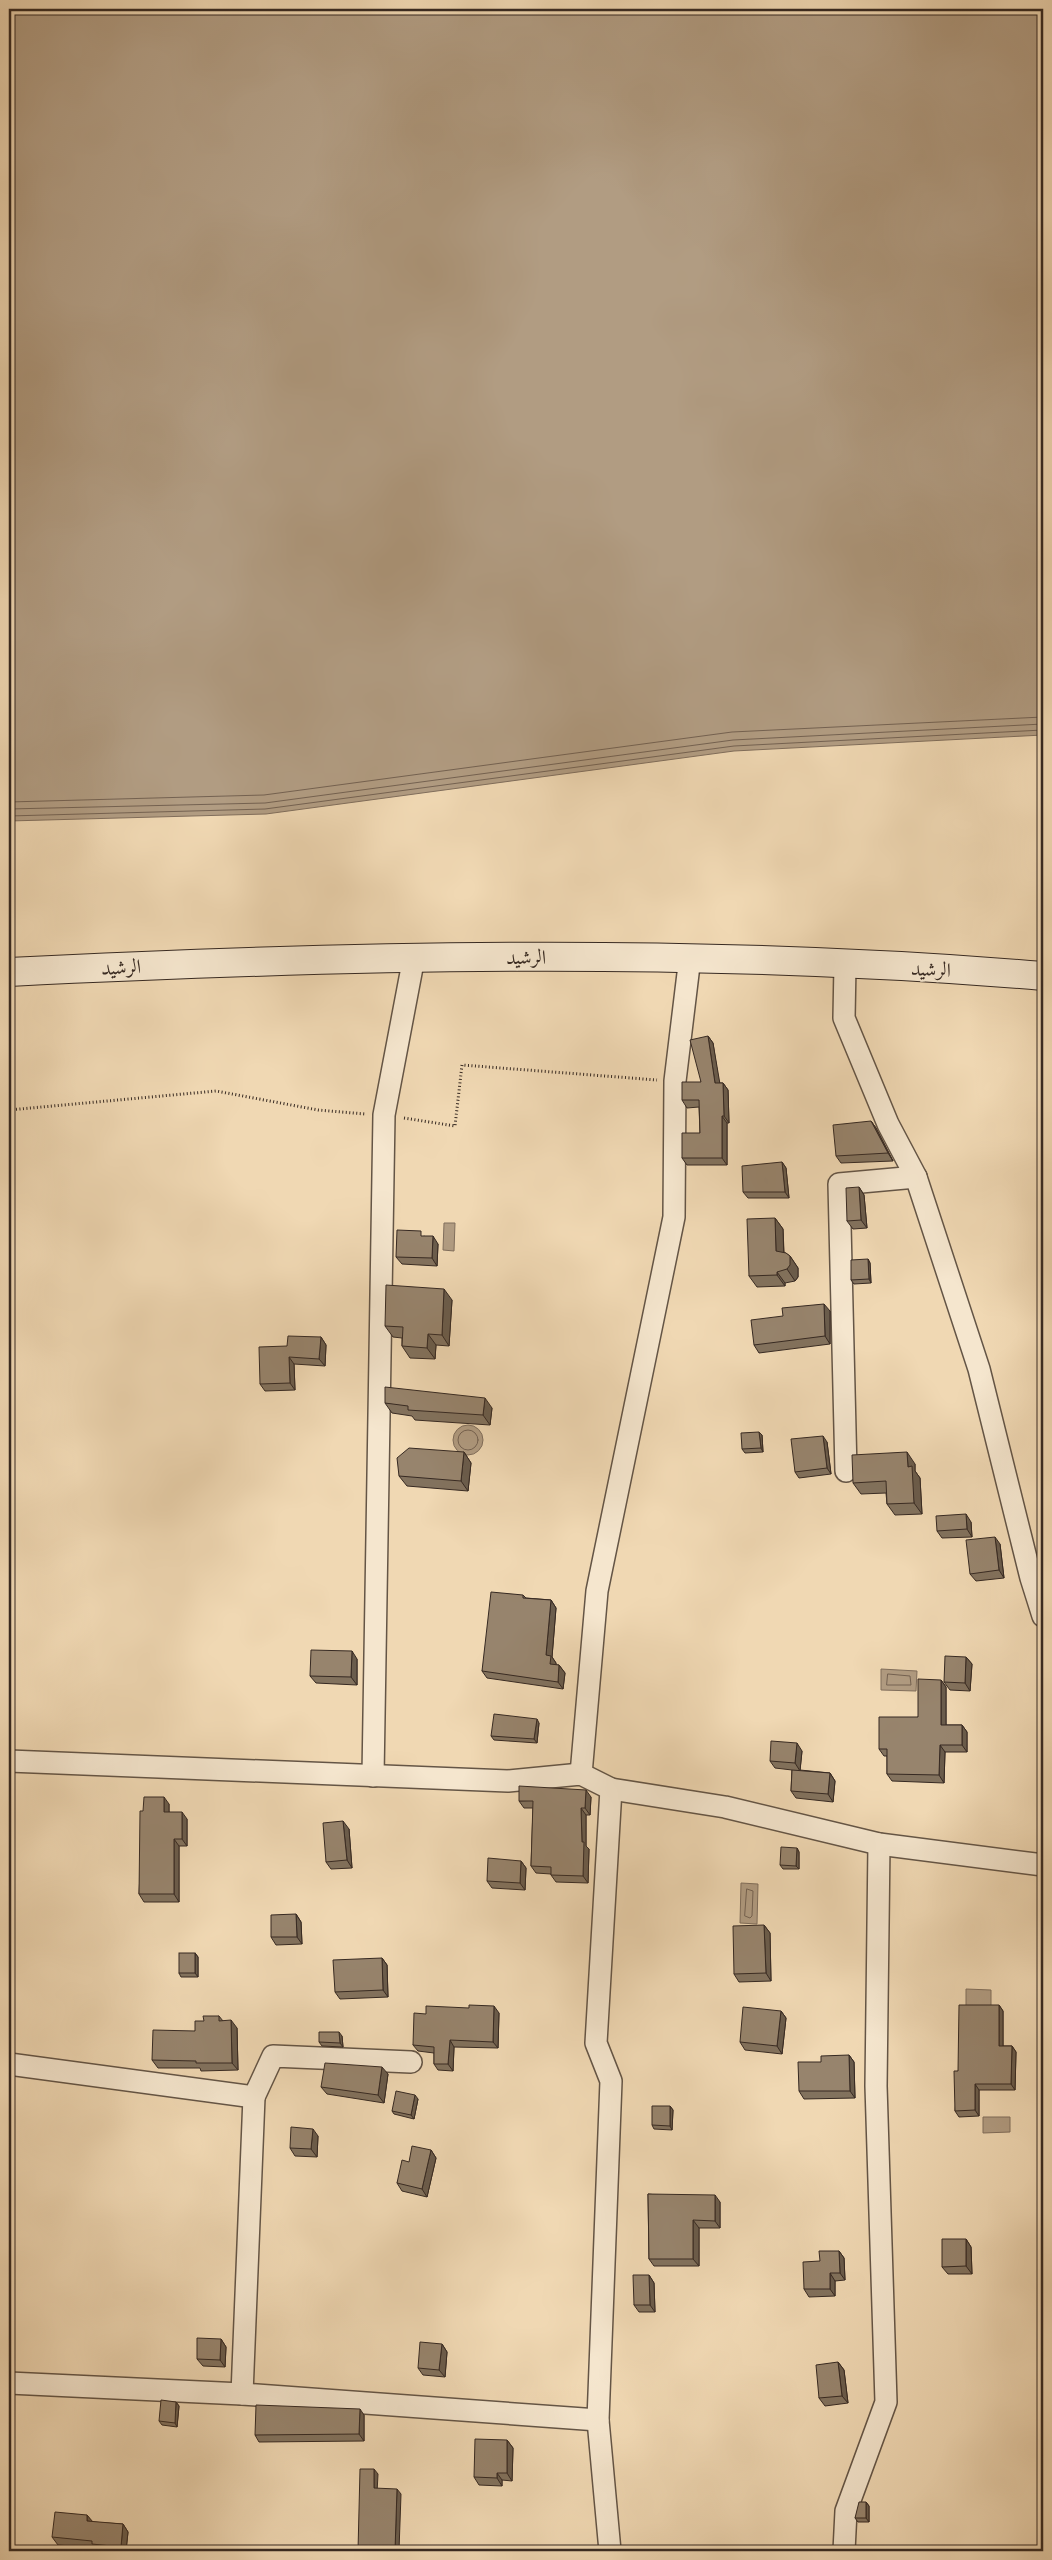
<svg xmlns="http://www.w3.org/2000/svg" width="1052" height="2560" viewBox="0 0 1052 2560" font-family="'IM FELL English',Amiri,serif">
	<rect width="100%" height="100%" fill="#f0d8b3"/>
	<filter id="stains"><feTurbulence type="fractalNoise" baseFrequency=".004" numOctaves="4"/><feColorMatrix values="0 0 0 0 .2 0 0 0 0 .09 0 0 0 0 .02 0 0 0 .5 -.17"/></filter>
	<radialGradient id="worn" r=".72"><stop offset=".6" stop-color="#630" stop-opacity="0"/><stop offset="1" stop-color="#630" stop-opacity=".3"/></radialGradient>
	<g fill="#b19c82" stroke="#806e5c">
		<polygon points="9,9 1043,9 1043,735 734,751 266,814 9,821"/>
		<polygon points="444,1223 455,1223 454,1251 443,1250"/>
		<circle cx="468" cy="1440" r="15"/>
		<polygon points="881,1669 917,1671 916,1691 881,1690"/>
		<polygon points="741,1883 758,1884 757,1924 740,1923"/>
		<polygon points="966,1989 991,1990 991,2007 966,2007"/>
		<polygon points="983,2117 1010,2117 1010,2132 983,2133"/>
	</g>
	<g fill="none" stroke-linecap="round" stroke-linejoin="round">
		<g stroke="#746252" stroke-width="1">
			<polyline points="9,802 264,795 732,732 1043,717"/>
			<polyline points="9,809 265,803 733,740 1043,724"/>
			<polyline points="9,816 265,809 734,746 1043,730"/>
			<circle cx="468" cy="1440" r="10"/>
			<polygon points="888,1674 910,1676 911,1685 887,1685"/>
			<polygon points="747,1889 753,1891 752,1916 750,1918 745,1916"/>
		</g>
		<defs>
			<g id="minor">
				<polyline points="845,965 844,1018 888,1124 916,1177 979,1369 1031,1578 1043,1616"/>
				<polyline points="846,1471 839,1184 916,1177"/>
				<polyline points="9,1761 508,1781 581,1774 611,1789 725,1807 879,1844 1043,1865"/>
				<polyline points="581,1774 597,1591 674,1217 675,1081 690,957"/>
				<polyline points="373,1776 384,1115 414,957"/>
				<polyline points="9,2064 254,2097 273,2056 411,2062"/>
				<polyline points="9,2383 242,2394 598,2420"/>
				<polyline points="242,2394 254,2097"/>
				<polyline points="610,2551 598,2420 611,2081 596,2043 611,1789"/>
				<polyline points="844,2551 846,2511 886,2402 876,2086 879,1844"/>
			</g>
			<path id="secondary" d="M 9,972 C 353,955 699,947 1043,976"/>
		</defs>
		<use href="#minor" stroke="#645546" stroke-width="24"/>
		<use href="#secondary" stroke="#362922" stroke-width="30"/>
		<g stroke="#362922" stroke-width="3" stroke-dasharray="1 2.5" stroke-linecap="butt">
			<polyline points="9,1110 216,1091 318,1110 365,1114"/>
			<polyline points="404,1118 455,1126 462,1065 657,1080"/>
		</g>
		<use href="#minor" stroke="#f5e6ce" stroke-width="21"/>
		<use href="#secondary" stroke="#f5e6ce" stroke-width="28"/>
	</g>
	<g fill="#82725e" stroke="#362922">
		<polygon points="708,1036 713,1043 719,1083 723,1083 728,1090 729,1123 727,1123 727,1165 687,1165 682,1158 700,1133 699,1107 687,1108 682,1100 701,1082"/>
		<polygon points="871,1121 876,1128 893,1161 841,1163 836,1156"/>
		<polygon points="782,1162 786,1168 789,1198 748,1198 743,1192"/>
		<polygon points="859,1187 864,1195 867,1228 853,1229 847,1221"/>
		<polygon points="775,1218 783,1229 784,1252 790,1256 798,1268 798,1277 795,1281 785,1283 785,1286 757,1287 749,1276"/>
		<polygon points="424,1236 438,1244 437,1266 402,1264 396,1257"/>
		<polygon points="868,1259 870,1263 871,1283 854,1284 851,1280"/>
		<polygon points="452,1300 449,1346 436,1345 435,1359 410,1358 402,1346 402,1338 393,1337 385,1326"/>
		<polygon points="830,1311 830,1344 759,1353 754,1345"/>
		<polygon points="321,1337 326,1345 325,1366 294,1364 295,1390 265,1391 260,1384 287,1346"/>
		<polygon points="385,1403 492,1408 490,1425 415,1420 412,1416 392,1413"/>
		<polygon points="759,1432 762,1435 763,1452 745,1453 742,1449"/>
		<polygon points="827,1442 831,1474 799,1478 795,1472"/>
		<polygon points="464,1452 471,1463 468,1491 407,1486 399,1476"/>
		<polygon points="915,1464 915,1471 920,1478 922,1514 895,1515 887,1504 886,1493 861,1494 853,1483"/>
		<polygon points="971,1522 972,1537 942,1538 937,1531"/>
		<polygon points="1000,1544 1004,1578 976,1581 970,1574"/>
		<polygon points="523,1595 526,1598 551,1600 556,1608 552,1657 556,1663 556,1665 559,1665 565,1673 563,1689 487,1678 482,1671"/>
		<polygon points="966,1657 972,1664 970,1691 950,1690 944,1682"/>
		<polygon points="357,1659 357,1685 316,1683 310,1676"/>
		<polygon points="941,1680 946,1687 946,1725 962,1725 967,1732 967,1752 945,1752 944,1783 892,1781 887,1774 887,1756 884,1756 879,1749 918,1717"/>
		<polygon points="539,1723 537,1743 494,1740 491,1736"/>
		<polygon points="802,1751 800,1770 830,1773 835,1781 833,1802 796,1798 791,1791 792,1770 775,1768 770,1761"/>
		<polygon points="591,1797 590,1815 586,1815 586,1846 589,1849 588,1883 556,1882 551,1875 551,1874 536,1873 531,1866 533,1808 524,1808 519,1801"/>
		<polygon points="169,1804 169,1812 187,1819 187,1846 179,1846 179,1902 144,1902 139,1894 143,1811"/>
		<polygon points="349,1829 352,1868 331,1869 326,1862"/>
		<polygon points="797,1848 799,1852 799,1869 783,1869 780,1865"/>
		<polygon points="521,1861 526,1868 525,1890 492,1888 487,1881"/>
		<polygon points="296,1914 301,1922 302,1944 276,1945 271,1937"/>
		<polygon points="764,1925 770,1933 771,1981 739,1982 734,1974"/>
		<polygon points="195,1953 198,1957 198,1977 181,1977 179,1973"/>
		<polygon points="382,1958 387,1965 388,1997 340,1999 335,1992"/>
		<polygon points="999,2005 1003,2011 1003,2046 1012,2046 1016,2052 1015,2090 979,2090 979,2116 959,2117 955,2111 958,2071"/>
		<polygon points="781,2011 786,2018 782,2054 745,2050 740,2042"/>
		<polygon points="499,2013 498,2048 454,2047 453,2071 438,2070 434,2064 434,2053 418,2051 413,2045 426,2014"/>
		<polygon points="219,2016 223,2021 237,2028 238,2070 201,2071 200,2068 158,2068 152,2060 195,2031 204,2021"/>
		<polygon points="342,2036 343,2047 322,2046 319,2042"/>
		<polygon points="849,2055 854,2062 855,2098 804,2099 799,2091"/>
		<polygon points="388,2074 384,2103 327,2094 321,2087"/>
		<polygon points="418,2099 414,2119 394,2114 392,2111"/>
		<polygon points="670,2106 673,2110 672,2130 654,2129 652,2125"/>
		<polygon points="318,2136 317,2157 295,2156 290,2148"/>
		<polygon points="431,2150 436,2158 427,2197 402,2191 397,2183 409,2162"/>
		<polygon points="648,2194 720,2202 720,2228 699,2228 699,2266 654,2266 649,2259"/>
		<polygon points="966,2239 971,2247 972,2274 948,2274 942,2267"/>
		<polygon points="839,2251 844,2258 845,2280 835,2281 835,2296 809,2297 804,2289 820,2261"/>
		<polygon points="649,2275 654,2283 655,2312 639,2312 634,2305"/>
		<polygon points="221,2339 226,2347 225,2367 203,2366 197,2359"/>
		<polygon points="442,2344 447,2352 445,2377 423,2375 418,2368"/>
		<polygon points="838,2362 844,2370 848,2403 825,2406 819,2398"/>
		<polygon points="176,2402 179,2406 177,2427 162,2425 159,2421"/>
		<polygon points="364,2415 364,2441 259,2442 255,2435"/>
		<polygon points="507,2440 513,2448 512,2481 502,2480 502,2486 479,2485 474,2477"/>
		<polygon points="866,2502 869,2506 869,2522 858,2522 855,2518"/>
		<polygon points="87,2515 92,2522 123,2524 128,2532 126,2551 97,2551 95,2548 58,2545 52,2537"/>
	</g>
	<g fill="#6a5c4c" stroke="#362922">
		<polygon points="708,1036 713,1043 721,1090 715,1083"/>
		<polygon points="723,1083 728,1090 729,1123 724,1116"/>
		<polygon points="722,1116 727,1123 727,1165 722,1158"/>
		<polygon points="871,1121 876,1128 893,1161 888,1153"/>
		<polygon points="782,1162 786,1168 789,1198 785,1192"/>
		<polygon points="859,1187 864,1195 867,1228 861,1220"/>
		<polygon points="775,1218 783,1229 784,1262 776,1251"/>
		<polygon points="433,1236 438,1244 437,1266 432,1258"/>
		<polygon points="790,1256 798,1268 798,1277 795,1281 787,1269"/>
		<polygon points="868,1259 870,1263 871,1283 869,1279"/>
		<polygon points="777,1272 785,1283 785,1286 777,1275"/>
		<polygon points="444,1289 452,1300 449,1346 442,1335"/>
		<polygon points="824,1304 830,1311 830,1344 825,1336"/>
		<polygon points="428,1334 436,1345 435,1359 427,1348"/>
		<polygon points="321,1337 326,1345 325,1366 319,1359"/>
		<polygon points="289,1357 294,1364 295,1390 290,1383"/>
		<polygon points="485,1398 492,1408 490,1425 483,1415"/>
		<polygon points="759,1432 762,1435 763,1452 761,1448"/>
		<polygon points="823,1436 827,1442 831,1474 827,1468"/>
		<polygon points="464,1452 471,1463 468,1491 461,1481"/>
		<polygon points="907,1452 915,1464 915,1471 920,1478 922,1514 914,1503 908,1467"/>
		<polygon points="966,1514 971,1522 972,1537 967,1529"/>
		<polygon points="995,1537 1000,1544 1004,1578 999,1570"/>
		<polygon points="551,1600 556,1608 552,1657 556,1663 555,1672 550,1664 546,1655"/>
		<polygon points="352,1651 357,1659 357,1685 351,1677"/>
		<polygon points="966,1657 972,1664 970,1691 965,1683"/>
		<polygon points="559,1665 565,1673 563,1689 558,1682"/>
		<polygon points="941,1680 946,1687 946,1732 941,1725"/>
		<polygon points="537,1719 539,1723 537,1743 534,1739"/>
		<polygon points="962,1725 967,1732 967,1752 962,1745"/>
		<polygon points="797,1743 802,1751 800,1771 795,1763"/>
		<polygon points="940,1745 945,1752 944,1783 939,1775"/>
		<polygon points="830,1773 835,1781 833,1802 828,1794"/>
		<polygon points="586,1790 591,1797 590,1815 585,1808"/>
		<polygon points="164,1797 169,1804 169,1819 164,1812"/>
		<polygon points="581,1808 586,1815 586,1846 589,1849 588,1883 583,1876"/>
		<polygon points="182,1812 187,1819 187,1846 182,1839"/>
		<polygon points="343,1821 349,1829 352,1868 347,1860"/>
		<polygon points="174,1839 179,1846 179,1902 174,1894"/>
		<polygon points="797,1848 799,1852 799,1869 796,1866"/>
		<polygon points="521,1861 526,1868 525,1890 520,1883"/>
		<polygon points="296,1914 301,1922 302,1944 297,1937"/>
		<polygon points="764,1925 770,1933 771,1981 766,1973"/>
		<polygon points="195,1953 198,1957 198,1977 195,1973"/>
		<polygon points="382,1958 387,1965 388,1997 383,1990"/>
		<polygon points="999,2005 1003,2011 1003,2052 999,2046"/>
		<polygon points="494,2006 499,2013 498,2048 493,2042"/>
		<polygon points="781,2011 786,2018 782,2054 777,2046"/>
		<polygon points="231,2020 237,2028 238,2070 232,2063"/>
		<polygon points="339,2032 342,2036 343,2047 340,2043"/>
		<polygon points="450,2040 454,2047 453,2071 448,2064"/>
		<polygon points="1012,2046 1016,2052 1015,2090 1011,2084"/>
		<polygon points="849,2055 854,2062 855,2098 850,2091"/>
		<polygon points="382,2067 388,2074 384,2103 378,2095"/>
		<polygon points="975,2084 979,2090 979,2116 975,2110"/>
		<polygon points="415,2095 418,2099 414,2119 411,2115"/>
		<polygon points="670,2106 673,2110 672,2130 670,2126"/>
		<polygon points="313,2129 318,2136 317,2157 311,2149"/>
		<polygon points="431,2150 436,2158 427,2197 422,2189"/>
		<polygon points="715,2195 720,2202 720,2228 715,2221"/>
		<polygon points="693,2220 699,2228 699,2266 693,2259"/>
		<polygon points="966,2239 971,2247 972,2274 966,2266"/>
		<polygon points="839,2251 844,2258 845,2280 840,2273"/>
		<polygon points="830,2273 835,2281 835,2296 830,2289"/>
		<polygon points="649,2275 654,2283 655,2312 650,2305"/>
		<polygon points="221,2339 226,2347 225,2367 220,2360"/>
		<polygon points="442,2344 447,2352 445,2377 439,2370"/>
		<polygon points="838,2362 844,2370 848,2403 842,2396"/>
		<polygon points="176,2402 179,2406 177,2427 175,2423"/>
		<polygon points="360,2409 364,2415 364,2441 359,2434"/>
		<polygon points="507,2440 513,2448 512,2481 507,2473"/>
		<polygon points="374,2469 378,2474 377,2493 374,2488"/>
		<polygon points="497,2473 502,2480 502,2486 497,2478"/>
		<polygon points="397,2489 401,2494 399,2551 395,2551"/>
		<polygon points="866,2502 869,2506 869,2522 866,2518"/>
		<polygon points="87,2515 93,2522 87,2521"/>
		<polygon points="123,2524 128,2532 126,2551 124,2551 121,2547"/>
	</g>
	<g fill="#97846d" stroke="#362922">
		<polygon points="708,1036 715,1083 723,1083 724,1116 722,1116 722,1158 682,1158 682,1133 700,1133 699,1100 682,1100 682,1082 701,1082 690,1040"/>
		<polygon points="871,1121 888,1153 836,1156 833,1125"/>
		<polygon points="782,1162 785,1192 743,1192 742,1166"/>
		<polygon points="859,1187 861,1220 847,1221 846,1188"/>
		<polygon points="775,1218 776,1251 786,1253 790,1256 790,1265 787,1269 777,1272 777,1275 749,1276 747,1219"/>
		<polygon points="397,1230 421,1231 421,1236 433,1236 432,1258 396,1257"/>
		<polygon points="868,1259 869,1279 851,1280 851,1260"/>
		<polygon points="386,1285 444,1289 442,1335 428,1334 427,1348 402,1346 403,1327 385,1326"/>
		<polygon points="824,1304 825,1336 754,1345 751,1320 783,1316 782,1308"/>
		<polygon points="288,1336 321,1337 319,1359 289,1357 290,1383 260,1384 259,1347 287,1346"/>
		<polygon points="385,1387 485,1398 483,1415 408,1410 408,1406 385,1403"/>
		<polygon points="759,1432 761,1448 742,1449 741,1433"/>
		<polygon points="823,1436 827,1468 795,1472 791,1439"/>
		<polygon points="409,1448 464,1452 461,1481 399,1476 397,1458"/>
		<polygon points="907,1452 908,1467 912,1466 914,1503 887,1504 886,1481 853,1483 852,1455"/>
		<polygon points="966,1514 967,1529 937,1531 936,1516"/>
		<polygon points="995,1537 999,1570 970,1574 966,1540"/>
		<polygon points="491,1592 523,1595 523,1598 551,1600 546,1655 551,1656 550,1664 559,1665 558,1682 482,1671"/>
		<polygon points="311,1650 352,1651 351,1677 310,1676"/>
		<polygon points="945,1656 966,1657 965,1683 944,1682"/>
		<polygon points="918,1679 941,1680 941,1725 962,1725 962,1745 940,1745 939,1775 887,1774 887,1749 879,1749 879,1717 918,1717"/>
		<polygon points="494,1714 537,1719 534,1739 491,1736"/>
		<polygon points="771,1741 797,1743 795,1763 770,1761"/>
		<polygon points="792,1770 830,1773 828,1794 791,1791"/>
		<polygon points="519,1786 586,1790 585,1808 581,1808 582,1842 584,1842 583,1876 551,1875 551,1867 531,1866 533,1801 519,1801"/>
		<polygon points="144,1797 164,1797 164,1812 182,1812 182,1839 174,1839 174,1894 139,1894 140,1811 143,1811"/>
		<polygon points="343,1821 347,1860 326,1862 323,1823"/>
		<polygon points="781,1847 797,1848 796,1866 780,1865"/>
		<polygon points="488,1858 521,1861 520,1883 487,1881"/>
		<polygon points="296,1914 297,1937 271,1937 271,1915"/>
		<polygon points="764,1925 766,1973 734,1974 733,1926"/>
		<rect x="179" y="1953" width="16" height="20"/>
		<polygon points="382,1958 383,1990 335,1992 333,1960"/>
		<polygon points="469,2005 494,2006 493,2042 450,2040 448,2064 434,2064 434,2047 413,2045 414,2013 426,2014 426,2006 469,2008"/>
		<polygon points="959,2005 999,2005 999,2046 1012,2046 1011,2084 975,2084 975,2110 955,2111 954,2071 958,2071"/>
		<polygon points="743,2007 781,2011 777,2046 740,2042"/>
		<polygon points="203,2016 219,2016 219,2021 231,2020 232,2063 196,2063 196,2061 152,2060 153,2030 195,2031 195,2021 204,2021"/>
		<polygon points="319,2032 339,2032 340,2043 319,2042"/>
		<polygon points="849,2055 850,2091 799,2091 798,2062 821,2062 821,2056"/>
		<polygon points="325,2063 382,2067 378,2095 321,2087"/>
		<polygon points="396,2091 415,2095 411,2115 392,2111"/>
		<polygon points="652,2106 670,2106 670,2126 652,2125"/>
		<polygon points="291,2127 313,2129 311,2149 290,2148"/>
		<polygon points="412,2146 431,2150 422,2189 397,2183 402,2160 409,2162"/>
		<polygon points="1038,2189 1043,2189 1043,2253 1041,2253"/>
		<polygon points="648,2194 715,2195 715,2221 693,2220 693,2259 649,2259"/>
		<polygon points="942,2239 966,2239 966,2266 942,2267"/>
		<polygon points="819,2251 839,2251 840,2273 830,2273 830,2289 804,2289 803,2262 820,2261"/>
		<polygon points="633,2275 649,2275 650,2305 634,2305"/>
		<polygon points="197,2338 221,2339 220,2360 197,2359"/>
		<polygon points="420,2342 442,2344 439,2370 418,2368"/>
		<polygon points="838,2362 842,2396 819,2398 816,2365"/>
		<polygon points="161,2400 176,2402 175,2423 159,2421"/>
		<polygon points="256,2405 360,2409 359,2434 255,2435"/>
		<polygon points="475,2439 507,2440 507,2473 497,2473 497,2478 474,2477"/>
		<polygon points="360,2469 374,2469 374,2488 397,2489 395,2551 358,2551"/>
		<polygon points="859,2502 866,2502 866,2518 855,2518"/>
		<polygon points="55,2512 87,2515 87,2521 123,2524 121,2547 92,2544 92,2541 52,2537"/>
	</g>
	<g text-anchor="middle" stroke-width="4" stroke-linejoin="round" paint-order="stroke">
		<g font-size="20" fill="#362922" stroke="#f5e6ce">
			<text x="526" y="964">الرشيد</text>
			<text transform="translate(121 967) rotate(-3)" y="7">الرشيد</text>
			<text transform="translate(931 969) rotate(3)" y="7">الرشيد</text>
		</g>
	</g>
	<rect width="1052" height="2560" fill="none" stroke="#f0d8b3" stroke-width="30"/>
	<rect x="10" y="10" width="1032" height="2540" fill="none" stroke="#362922" stroke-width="2.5"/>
	<rect x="15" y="15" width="1022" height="2530" fill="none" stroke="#362922"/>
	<rect width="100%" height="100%" filter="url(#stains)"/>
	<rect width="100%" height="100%" fill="url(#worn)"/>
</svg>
